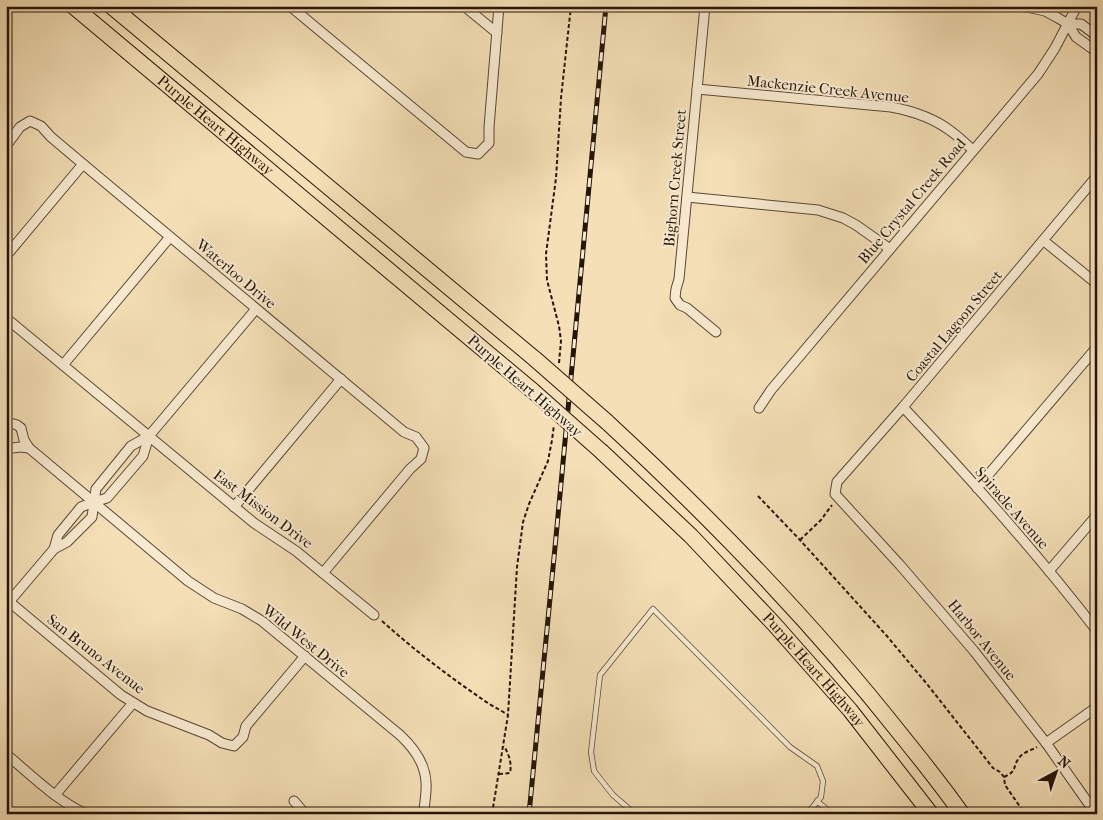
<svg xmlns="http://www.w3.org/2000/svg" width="1103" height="820" viewBox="0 0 1103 820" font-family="'IM FELL French Canon',serif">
	<rect width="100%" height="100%" fill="#f4dfb6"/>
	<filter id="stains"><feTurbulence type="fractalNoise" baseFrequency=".004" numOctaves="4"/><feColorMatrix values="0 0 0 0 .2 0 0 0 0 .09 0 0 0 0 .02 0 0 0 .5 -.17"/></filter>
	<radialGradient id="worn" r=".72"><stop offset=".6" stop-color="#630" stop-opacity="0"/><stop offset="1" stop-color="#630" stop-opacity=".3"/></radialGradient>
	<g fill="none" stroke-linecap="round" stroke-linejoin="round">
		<defs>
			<g id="service">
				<polyline points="817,801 832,814"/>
				<polyline points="635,814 613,795 594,771 591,752 600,675 653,609 790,747 817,766 823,781 821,797 807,814"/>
			</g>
			<g id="minor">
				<polyline points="290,6 466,152 478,154 489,143 489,127 499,6"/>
				<polyline points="464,6 497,33"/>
				<polyline points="705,6 679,279 676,289 675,298 680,305 687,308 716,332"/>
				<polyline points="1022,6 1045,11 1058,18 1068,24 1076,37 1097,52"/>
				<polyline points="1068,24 1081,24 1097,36"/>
				<path d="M 697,89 L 891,107 C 913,111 934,118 952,132 C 960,138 966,144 973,150"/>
				<polyline points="6,146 20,127 30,121 41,126 51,137 83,164 404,432 416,437 424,448 421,459 410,469 323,573"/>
				<polyline points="687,197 818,210 843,218 856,225 890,249"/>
				<polyline points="1044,241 1097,284"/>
				<polyline points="6,256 83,164"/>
				<polyline points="6,318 254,523 296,551 374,615"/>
				<polyline points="63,365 170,237"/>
				<path d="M 903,407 C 971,479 1037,553 1097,631"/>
				<polyline points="759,408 771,390 1038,74 1055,48 1077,6"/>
				<path d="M 6,424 L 10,423 L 17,425 L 21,428 L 24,440 L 29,448 L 188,581 L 214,598 L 242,609 L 262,621 L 400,735 C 414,748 425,763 426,782 C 427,792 424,804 424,814"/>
				<polyline points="6,449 20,447 29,448"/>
				<polyline points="977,488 1097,347"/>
				<polyline points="234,507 341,379"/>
				<polyline points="54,549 67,542 92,517 94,502 107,498 143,456 149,436"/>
				<polyline points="1049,571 1097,515"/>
				<polyline points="6,599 121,695 147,711 209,735 222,743 234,746 243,737 246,726 305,656"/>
				<polyline points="9,602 54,549 58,535 81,507 94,502 96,489 131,446 149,436 256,309"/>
				<polyline points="1046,743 1097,707"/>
				<path d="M 6,754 C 31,775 56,800 86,814"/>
				<polyline points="55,795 133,703"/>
				<polyline points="294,801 305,814"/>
				<polyline points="1096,814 1046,743 974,651 900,565 835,494 837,482 903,407 1097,176"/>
			</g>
			<g id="motorway">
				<path id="s1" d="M 73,6 L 533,391"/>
				<polyline points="111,6 535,359"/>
				<path d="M 607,422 C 713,520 813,623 902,736 C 923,762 943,787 962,814"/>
				<path id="s2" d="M 602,452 L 691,536 L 775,625 L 850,710 L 931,814"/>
			</g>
		</defs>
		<use href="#service" stroke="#5a4734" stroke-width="6"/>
		<use href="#minor" stroke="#5a4734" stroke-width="11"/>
		<use href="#motorway" stroke="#271409" stroke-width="17"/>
		<g stroke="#271409" stroke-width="2" stroke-dasharray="4 2.5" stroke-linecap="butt">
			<polyline points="559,363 561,341 559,326 547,280 546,254 556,178 561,98 571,6"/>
			<polyline points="758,496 800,540 886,635 927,684 993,768 1000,772 1004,777 1005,785 1025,814"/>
			<polyline points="800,540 821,520 832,505"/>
			<path d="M 382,621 C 413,649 447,675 482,699 C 490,705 499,709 508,715"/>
			<path d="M 499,774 L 510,773 C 512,763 509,755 504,746"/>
			<path d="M 1004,777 C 1018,771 1012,767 1019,758 C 1023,752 1032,750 1037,747"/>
			<polyline points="492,814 508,715 517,567 523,522 529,504 548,461 552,440 554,425"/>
		</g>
		<use href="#service" stroke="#f8ead0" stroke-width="4.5"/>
		<use href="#minor" stroke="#f8ead0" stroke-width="9"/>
		<use href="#motorway" stroke="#f4dfb6" stroke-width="15"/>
		<defs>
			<polyline id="rail" points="529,814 556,537 606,6"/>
		</defs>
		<use href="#rail" stroke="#271409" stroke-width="5"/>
		<use href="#rail" stroke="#f8ead0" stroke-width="3" stroke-dasharray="9" stroke-linecap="butt"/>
		<defs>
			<g id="motorway-bridge">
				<polyline points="535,359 607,422"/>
				<polyline points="533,391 602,452"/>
			</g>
		</defs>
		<use href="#motorway-bridge" stroke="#271409" stroke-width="17" stroke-linecap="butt"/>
		<use href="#motorway-bridge" stroke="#f4dfb6" stroke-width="15"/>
	</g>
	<g text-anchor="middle" stroke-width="4" stroke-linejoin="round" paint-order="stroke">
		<g font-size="15" fill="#271409" stroke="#f8ead0">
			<text transform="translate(828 89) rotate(6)" y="5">Mackenzie Creek Avenue</text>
			<text dy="5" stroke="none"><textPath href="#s1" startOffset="186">Purple Heart Highway</textPath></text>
			<text transform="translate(675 178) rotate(-85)" y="5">Bighorn Creek Street</text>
			<text transform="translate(912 201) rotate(-50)" y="5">Blue Crystal Creek Road</text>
			<text transform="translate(236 274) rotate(40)" y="5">Waterloo Drive</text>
			<text transform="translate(954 326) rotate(-50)" y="5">Coastal Lagoon Street</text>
			<text transform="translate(525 386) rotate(41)" y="5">Purple Heart Highway</text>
			<text transform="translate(1012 508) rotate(49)" y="5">Spiracle Avenue</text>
			<text transform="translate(263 509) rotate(37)" y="5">East Mission Drive</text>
			<text transform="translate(982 640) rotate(51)" y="5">Harbor Avenue</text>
			<text transform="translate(306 641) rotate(39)" y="5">Wild West Drive</text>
			<text transform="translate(96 654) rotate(38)" y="5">San Bruno Avenue</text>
			<text dy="5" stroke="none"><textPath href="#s2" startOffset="304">Purple Heart Highway</textPath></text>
		</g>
	</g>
	<rect width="1103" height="820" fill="none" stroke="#f4dfb6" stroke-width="25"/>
	<rect x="8" y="8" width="1088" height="805" fill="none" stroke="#271409" stroke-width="2.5"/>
	<rect x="12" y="12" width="1078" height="795" fill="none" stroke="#271409"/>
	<g transform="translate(1056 772) rotate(40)" stroke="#f8ead0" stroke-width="4" paint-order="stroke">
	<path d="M0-4L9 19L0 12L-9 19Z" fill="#271409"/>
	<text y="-8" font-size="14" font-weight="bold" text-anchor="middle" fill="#271409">N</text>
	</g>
	<rect width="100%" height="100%" filter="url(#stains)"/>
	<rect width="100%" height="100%" fill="url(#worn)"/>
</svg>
